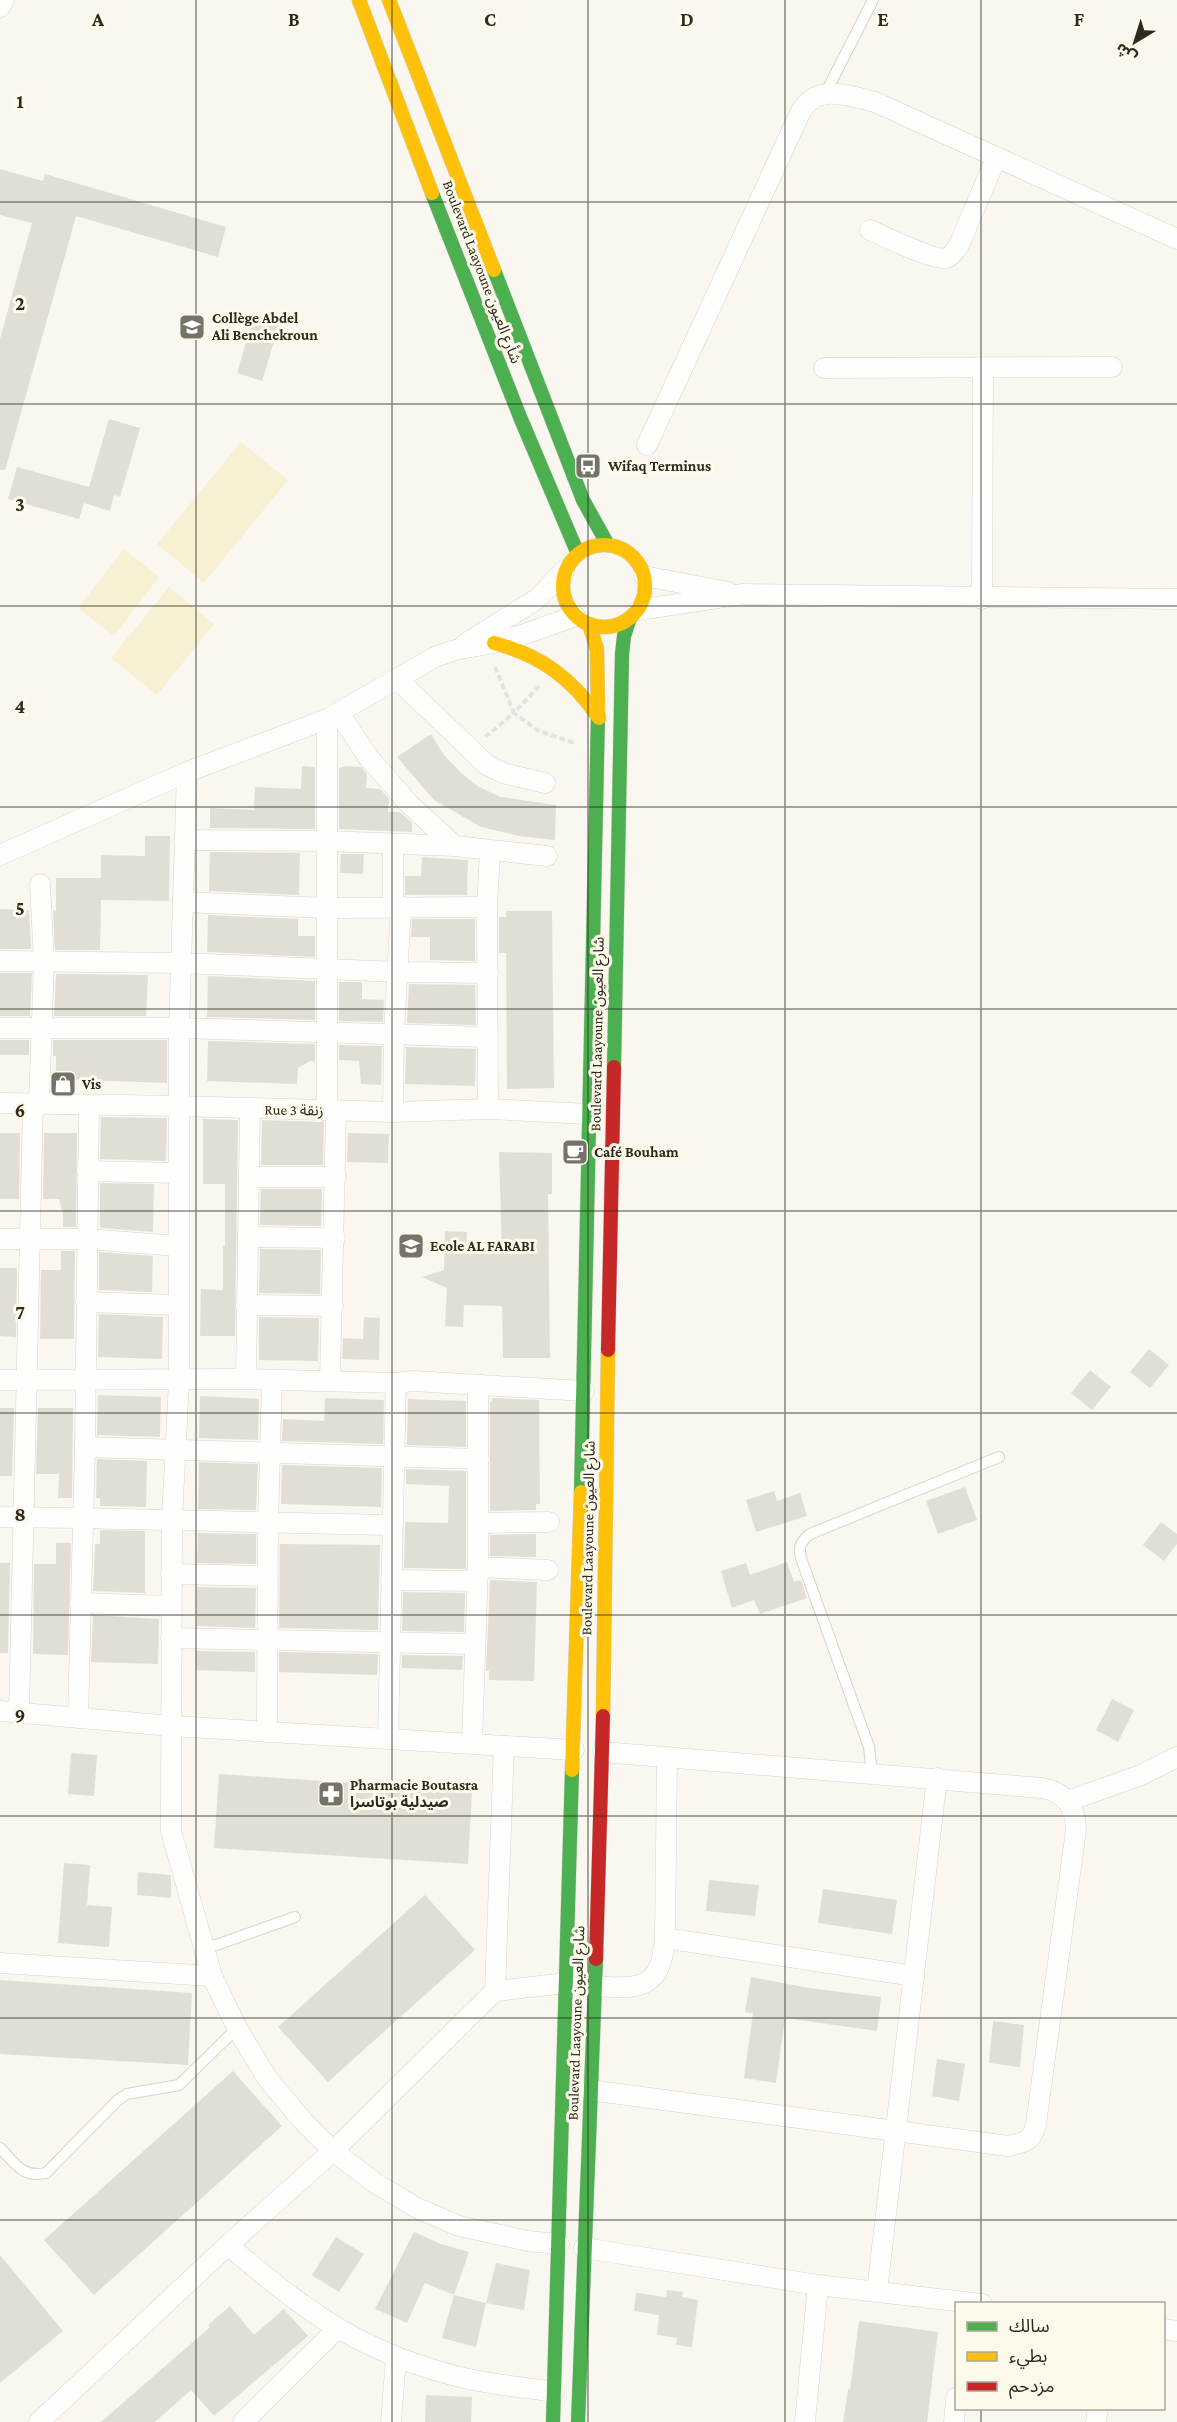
<svg xmlns="http://www.w3.org/2000/svg" width="1177" height="2422" viewBox="0 0 1177 2422" font-family="'Crimson Pro','Noto Sans Arabic',serif">
	<rect width="100%" height="100%" fill="#f9f7f0"/>
	<g fill="#f8f0d3">
		<polygon points="241,442 288,480 204,583 157,544"/>
		<polygon points="124,549 159,577 114,636 78,608"/>
		<polygon points="169,587 214,624 157,695 111,658"/>
	</g>
	<g fill="#e1dfd5">
		<polygon points="0,169 43,181 45,174 226,227 218,257 76,216 5,470 0,470 0,339 32,223 0,215"/>
		<polygon points="253,318 279,325 262,381 237,373"/>
		<polygon points="109,419 140,428 120,497 114,495 110,511 84,503 79,519 8,499 17,467 89,487"/>
		<polygon points="431,734 444,755 461,773 479,787 501,797 556,805 555,840 519,836 481,827 434,800 397,757"/>
		<polygon points="302,766 315,767 315,829 210,828 210,808 254,810 255,787 301,789"/>
		<polygon points="345,766 361,767 367,774 366,788 380,789 389,799 388,812 400,812 412,823 412,832 339,829 339,768"/>
		<polygon points="145,836 170,836 169,901 101,900 100,950 55,950 53,910 56,911 56,878 101,878 101,855 145,856"/>
		<polygon points="210,852 300,853 299,895 209,891"/>
		<polygon points="341,854 364,854 363,874 340,873"/>
		<polygon points="422,857 468,860 467,895 405,895 405,876 421,876"/>
		<polygon points="0,909 29,910 31,949 0,949"/>
		<polygon points="506,911 552,911 554,1088 507,1089 506,953 499,953 499,917 506,917"/>
		<polygon points="208,915 298,919 298,936 315,936 315,957 207,952"/>
		<polygon points="412,919 475,919 475,961 430,960 430,937 411,937"/>
		<polygon points="0,973 32,973 30,1016 0,1016"/>
		<polygon points="56,974 148,975 146,1016 54,1016"/>
		<polygon points="208,976 315,981 315,1020 207,1017"/>
		<polygon points="339,982 362,982 362,999 384,1000 383,1022 339,1021"/>
		<polygon points="409,984 475,985 476,1025 407,1023"/>
		<rect x="0" y="1040" width="29" height="15"/>
		<polygon points="53,1040 167,1040 167,1083 56,1079 56,1056 53,1056"/>
		<polygon points="208,1041 315,1044 315,1062 310,1061 298,1068 297,1084 207,1081"/>
		<polygon points="339,1045 382,1046 381,1085 361,1084 359,1061 339,1060"/>
		<polygon points="406,1047 476,1049 475,1086 405,1084"/>
		<polygon points="101,1117 167,1118 166,1161 100,1159"/>
		<polygon points="203,1119 238,1120 235,1336 200,1336 201,1289 223,1290 223,1246 225,1246 225,1184 203,1184"/>
		<polygon points="262,1120 324,1122 323,1165 261,1165"/>
		<polygon points="0,1133 20,1133 19,1199 0,1199"/>
		<polygon points="44,1133 77,1133 76,1227 63,1227 63,1213 59,1199 43,1199"/>
		<polygon points="348,1133 389,1134 388,1163 347,1162"/>
		<polygon points="499,1152 552,1153 552,1194 548,1194 550,1358 503,1358 502,1306 464,1305 463,1327 445,1326 447,1288 422,1277 444,1270 445,1231 467,1232 466,1252 502,1254"/>
		<polygon points="100,1183 154,1184 153,1232 100,1228"/>
		<polygon points="261,1189 322,1189 321,1226 260,1225"/>
		<polygon points="260,1249 321,1250 320,1294 259,1293"/>
		<polygon points="61,1251 75,1251 74,1339 40,1339 41,1270 61,1270"/>
		<polygon points="99,1252 153,1256 152,1292 99,1290"/>
		<polygon points="0,1268 17,1268 16,1337 0,1336"/>
		<polygon points="99,1314 163,1317 162,1359 98,1357"/>
		<polygon points="259,1317 319,1318 318,1361 259,1360"/>
		<polygon points="364,1317 380,1318 379,1360 342,1359 343,1338 363,1339"/>
		<polygon points="1149,1349 1169,1365 1150,1388 1130,1372"/>
		<polygon points="1090,1370 1111,1387 1092,1410 1071,1393"/>
		<polygon points="98,1395 161,1397 160,1437 97,1435"/>
		<polygon points="200,1396 259,1399 258,1440 199,1438"/>
		<polygon points="325,1398 384,1400 383,1444 282,1441 283,1419 324,1421"/>
		<polygon points="492,1398 539,1400 540,1504 536,1504 536,1510 490,1511 490,1402 492,1402"/>
		<polygon points="408,1399 466,1401 466,1447 407,1445"/>
		<polygon points="0,1408 14,1408 12,1476 0,1476"/>
		<polygon points="38,1408 73,1408 72,1498 58,1498 59,1474 36,1474"/>
		<polygon points="97,1459 147,1461 146,1507 100,1506 100,1498 96,1498"/>
		<polygon points="199,1462 258,1464 256,1510 198,1509"/>
		<polygon points="282,1465 382,1468 381,1507 281,1504"/>
		<polygon points="406,1469 466,1471 466,1569 404,1568 405,1522 448,1523 449,1486 406,1484"/>
		<polygon points="965,1487 977,1520 938,1534 926,1501"/>
		<polygon points="774,1491 777,1501 800,1493 807,1516 756,1532 746,1500"/>
		<polygon points="1161,1522 1177,1534 1177,1544 1164,1561 1143,1545"/>
		<polygon points="100,1530 145,1531 145,1593 93,1591 95,1544 100,1544"/>
		<polygon points="198,1533 256,1534 256,1564 197,1563"/>
		<polygon points="536,1534 536,1557 490,1556 490,1535"/>
		<polygon points="56,1543 71,1543 68,1655 33,1654 34,1564 56,1564"/>
		<polygon points="280,1544 380,1545 378,1630 279,1628"/>
		<polygon points="787,1562 794,1582 801,1580 807,1598 760,1614 754,1600 732,1608 721,1571 746,1563 750,1575"/>
		<polygon points="0,1563 10,1563 8,1653 0,1653"/>
		<polygon points="490,1580 537,1582 534,1681 489,1680 489,1671 486,1671"/>
		<polygon points="197,1587 256,1588 255,1628 196,1626"/>
		<polygon points="403,1592 465,1593 464,1632 402,1631"/>
		<polygon points="93,1615 159,1619 158,1664 91,1662"/>
		<polygon points="196,1651 255,1652 255,1672 196,1670"/>
		<polygon points="279,1652 378,1654 377,1675 279,1672"/>
		<polygon points="402,1655 463,1656 462,1670 402,1668"/>
		<polygon points="1112,1699 1134,1710 1118,1742 1096,1730"/>
		<polygon points="71,1753 97,1755 94,1796 68,1794"/>
		<polygon points="219,1774 472,1791 468,1864 214,1848"/>
		<polygon points="64,1863 90,1865 87,1905 112,1907 109,1947 58,1943"/>
		<polygon points="138,1872 171,1875 171,1898 137,1895"/>
		<polygon points="709,1880 759,1885 755,1916 706,1911"/>
		<polygon points="823,1889 897,1900 892,1934 818,1923"/>
		<polygon points="425,1895 475,1950 328,2082 278,2027"/>
		<polygon points="751,1977 809,1988 881,1997 877,2031 785,2018 776,2083 744,2078 753,2013 745,2012"/>
		<polygon points="0,1980 192,1993 188,2065 0,2054"/>
		<polygon points="993,2021 1024,2025 1020,2067 989,2063"/>
		<polygon points="937,2059 965,2064 959,2101 932,2096"/>
		<polygon points="233,2071 282,2126 94,2295 44,2240"/>
		<polygon points="414,2232 441,2244 469,2252 454,2295 425,2283 407,2323 375,2309"/>
		<polygon points="336,2237 364,2254 339,2292 312,2275"/>
		<polygon points="0,2255 63,2331 0,2383"/>
		<polygon points="496,2263 530,2270 524,2310 486,2303"/>
		<polygon points="667,2290 683,2292 682,2297 698,2300 692,2347 676,2345 677,2338 657,2335 659,2315 634,2311 636,2293 666,2297"/>
		<polygon points="454,2295 486,2303 476,2347 442,2338"/>
		<polygon points="230,2306 254,2335 284,2309 308,2336 214,2416 191,2390 155,2422 101,2422 210,2327 208,2325"/>
		<polygon points="859,2321 938,2332 927,2422 843,2422 848,2389 850,2390"/>
		<polygon points="426,2395 472,2397 471,2422 425,2422"/>
	</g>
	<g fill="none" stroke-linecap="round" stroke-linejoin="round">
		<defs>
			<g id="lane">
				<polyline points="826,92 873,0"/>
				<path d="M 872,1773 L 869,1747 L 802,1561 C 798,1548 799,1543 810,1534 L 999,1457"/>
				<polyline points="205,1949 295,1917"/>
				<path d="M 0,2148 C 16,2164 22,2178 46,2173 L 118,2100 L 127,2094 L 179,2085 L 237,2028"/>
			</g>
			<g id="street">
				<polyline points="0,7 4,0"/>
				<path d="M 870,230 C 883,236 935,261 946,258 C 951,257 956,249 959,245 L 996,158"/>
				<polyline points="824,368 1112,367"/>
				<path d="M 647,445 L 800,113 C 816,83 848,95 875,102 L 1177,239"/>
				<polyline points="644,576 728,592"/>
				<polyline points="982,599 983,368"/>
				<polyline points="639,610 743,594 1177,599"/>
				<polyline points="465,644 537,599 564,571"/>
				<polyline points="397,679 487,765 503,773 545,783"/>
				<polyline points="339,713 368,757 385,776 407,802 455,846 547,856"/>
				<polyline points="187,772 179,1028 179,1381 172,1519 171,1831 212,1976 237,2028 267,2078 302,2120 333,2151 375,2183 417,2208 459,2226 528,2241 559,2244"/>
				<polyline points="184,840 327,841 455,846"/>
				<polyline points="0,855 187,772 327,719 435,657 455,650 494,643 522,635 575,616"/>
				<polyline points="183,902 328,908 487,907"/>
				<polyline points="393,906 393,844"/>
				<polyline points="0,961 181,963 399,972 488,973"/>
				<polyline points="0,1028 179,1028 488,1037"/>
				<polyline points="0,1103 178,1106 393,1112 488,1109 589,1114"/>
				<polyline points="39,1104 44,962 40,884"/>
				<polyline points="488,1109 487,907 490,852"/>
				<polyline points="327,1111 327,719"/>
				<polyline points="393,1112 394,1034 401,906"/>
				<polyline points="87,1171 178,1173"/>
				<polyline points="249,1177 336,1177"/>
				<polyline points="248,1237 335,1238"/>
				<polyline points="0,1239 87,1239 178,1246"/>
				<polyline points="86,1302 178,1305"/>
				<polyline points="246,1305 333,1306"/>
				<polyline points="246,1379 250,1109"/>
				<polyline points="0,1380 246,1379 396,1383 413,1381 584,1391"/>
				<polyline points="330,1381 336,1111"/>
				<polyline points="85,1447 479,1459"/>
				<path d="M 0,1517 C 131,1518 261,1523 392,1525"/>
				<polyline points="479,1523 549,1522"/>
				<polyline points="478,1567 548,1570"/>
				<polyline points="171,1574 267,1576"/>
				<polyline points="391,1580 477,1581"/>
				<polyline points="80,1603 171,1606"/>
				<polyline points="171,1638 474,1644"/>
				<polyline points="0,1711 172,1726 574,1750"/>
				<polyline points="19,1713 33,1103"/>
				<polyline points="78,1718 85,1447 89,1105"/>
				<polyline points="267,1732 268,1523 272,1380"/>
				<polyline points="388,1738 396,1383"/>
				<polyline points="472,1742 478,1567 478,1385"/>
				<polyline points="504,1746 495,1991 567,1983"/>
				<polyline points="1068,1801 1141,1775 1177,1757"/>
				<polyline points="665,1938 914,1976"/>
				<polyline points="0,1963 212,1976"/>
				<path d="M 594,1986 C 618,1987 649,1994 660,1965 C 663,1957 664,1946 665,1938 L 667,1757"/>
				<path d="M 590,2090 L 1008,2146 C 1025,2142 1032,2142 1036,2124 L 1076,1830 C 1076,1807 1065,1792 1042,1788 L 603,1752"/>
				<path d="M 228,2245 C 304,2311 363,2354 464,2378 C 493,2385 524,2387 554,2392"/>
				<polyline points="584,2248 818,2285 982,2304"/>
				<polyline points="877,2291 937,1778"/>
				<polyline points="1164,2329 1177,2331"/>
				<polyline points="39,2422 228,2245 333,2151 495,1991"/>
				<polyline points="243,2422 337,2329"/>
				<polyline points="391,2422 396,2358"/>
				<polyline points="805,2422 818,2285"/>
				<polyline points="954,2422 956,2398"/>
				<polyline points="1096,2422 1098,2408"/>
			</g>
			<g id="fast">
				<polyline points="432,193 520,417 578,554"/>
				<polyline points="494,270 583,500 608,545"/>
				<polyline points="614,1067 622,654 624,636 630,618"/>
				<path d="M 581,1492 C 588,1233 591,974 598,715"/>
				<polyline points="553,2422 572,1770"/>
				<polyline points="578,2422 596,1959"/>
			</g>
			<g id="slow">
				<polyline points="359,0 432,193"/>
				<polyline points="389,0 494,270"/>
				<circle cx="604" cy="586" r="41"/>
				<polyline points="589,624 597,649 598,715"/>
				<path d="M 494,643 C 540,655 572,678 599,718"/>
				<polyline points="603,1716 608,1350"/>
				<polyline points="572,1770 581,1492"/>
			</g>
			<g id="jam">
				<polyline points="608,1350 614,1067"/>
				<polyline points="596,1959 603,1716"/>
			</g>
		</defs>
		<use href="#lane" stroke="#d6d4ca" stroke-width="12"/>
		<use href="#street" stroke="#d6d4ca" stroke-width="21"/>
		<use href="#fast" stroke="#d6d4ca" stroke-width="15"/>
		<use href="#slow" stroke="#d6d4ca" stroke-width="15"/>
		<use href="#jam" stroke="#d6d4ca" stroke-width="15"/>
		<g stroke="#e5e3e1" stroke-width="4" stroke-dasharray="6 3" stroke-linecap="butt">
			<polyline points="495,667 514,713 539,686"/>
			<polyline points="485,737 514,713 537,730 574,743"/>
		</g>
		<use href="#lane" stroke="#fefefd" stroke-width="10"/>
		<use href="#street" stroke="#fefefd" stroke-width="20"/>
		<use href="#fast" stroke="#4caf50" stroke-width="14"/>
		<use href="#slow" stroke="#ffc107" stroke-width="14"/>
		<use href="#jam" stroke="#c62828" stroke-width="14"/>
	</g>
	<path fill="none" stroke="#2e2b1e" stroke-width="1.5" stroke-opacity="0.55" d="M 196,0 L 196,2422M 392,0 L 392,2422M 588,0 L 588,2422M 785,0 L 785,2422M 981,0 L 981,2304M 0,202 L 1177,202M 0,404 L 1177,404M 0,606 L 1177,606M 0,807 L 1177,807M 0,1009 L 1177,1009M 0,1211 L 1177,1211M 0,1413 L 1177,1413M 0,1615 L 1177,1615M 0,1816 L 1177,1816M 0,2018 L 1177,2018M 0,2220 L 1177,2220M 981,2408 L 981,2422"/>
	<defs>
		<symbol id="school-square" viewBox="-11 -11 22 22"><rect x="-9" y="-9" width="18" height="18" rx="4" fill="#757268" stroke="#fdfaec"/><path d="M0-5L7-2L0 1L-7-2ZM-4 1L0 2.5L4 1V4Q0 6-4 4Z" fill="#fff"/></symbol>
		<symbol id="bus-square" viewBox="-11 -11 22 22"><rect x="-9" y="-9" width="18" height="18" rx="4" fill="#757268" stroke="#fdfaec"/><path d="M-5-6H5V4H4V6H2V4H-2V6H-4V4H-5ZM-3.5-4V0h7V-4ZM-3.5 1.2v1.5H-2V1.2ZM2 1.2v1.5H3.5V1.2Z" fill="#fff"/></symbol>
		<symbol id="shop-square" viewBox="-11 -11 22 22"><rect x="-9" y="-9" width="18" height="18" rx="4" fill="#757268" stroke="#fdfaec"/><path d="M-5-2.5h2.3a2.7 3.5 0 0 1 5.4 0H5L5.5 6h-11ZM-1.5-2.5h3a1.5 2.3 0 0 0-3 0Z" fill="#fff"/></symbol>
		<symbol id="cafe-square" viewBox="-11 -11 22 22"><rect x="-9" y="-9" width="18" height="18" rx="4" fill="#757268" stroke="#fdfaec"/><path d="M-5.5-4.5H6V0H3Q3 3.5 0 3.5H-2.5Q-5.5 3.5-5.5 0ZM3-3.2v2h1.7v-2ZM-6 4.5H4V6H-6Z" fill="#fff"/></symbol>
		<symbol id="pharmacy-square" viewBox="-11 -11 22 22"><rect x="-9" y="-9" width="18" height="18" rx="4" fill="#757268" stroke="#fdfaec"/><path d="M-2-6h4v4h4v4h-4v4h-4v-4h-4v-4h4Z" fill="#fff"/></symbol>
	</defs>
	<g fill-rule="evenodd">
		<use href="#school-square" x="177" y="312" width="30" height="30"/>
		<use href="#bus-square" x="573" y="451" width="30" height="30"/>
		<use href="#shop-square" x="48" y="1069" width="30" height="30"/>
		<use href="#cafe-square" x="560" y="1137" width="30" height="30"/>
		<use href="#school-square" x="396" y="1231" width="30" height="30"/>
		<use href="#pharmacy-square" x="316" y="1779" width="30" height="30"/>
	</g>
	<g text-anchor="middle" stroke-width="6" stroke-linejoin="round" paint-order="stroke">
		<g font-size="15" fill="#2e2b1e" stroke="#fdfaec">
			<text transform="translate(482 272) rotate(69)" y="5">Boulevard Laayoune شأرع العيون</text>
			<text transform="translate(597 1034) rotate(-89)" y="5">Boulevard Laayoune شارع العيون</text>
			<text transform="translate(294 1110) rotate(1)" y="5">Rue 3 زنقة</text>
			<text transform="translate(588 1538) rotate(-89)" y="5">Boulevard Laayoune شارع العيون</text>
			<text transform="translate(576 2023) rotate(-88)" y="5">Boulevard Laayoune شارع العيون</text>
		</g>
		<g font-size="15" font-weight="bold" fill="#2e2b1e" stroke="#fdfaec" text-anchor="start">
			<text x="212" y="323">Collège Abdel<tspan x="212" dy="17">Ali Benchekroun</tspan></text>
			<text x="608" y="471">Wifaq Terminus</text>
			<text x="82" y="1089">Vis</text>
			<text x="594" y="1157">Café Bouham</text>
			<text x="430" y="1251">Ecole AL FARABI</text>
			<text x="350" y="1790">Pharmacie Boutasra<tspan x="350" dy="17">صيدلية بوتاسرا</tspan></text>
		</g>
	</g>
	<g font-size="20" text-anchor="middle" font-weight="bold" fill="#2e2b1e" stroke="#fdfaec" stroke-width="6" stroke-linejoin="round" paint-order="stroke">
		<text x="98" y="26">A</text>
		<text x="294" y="26">B</text>
		<text x="490" y="26">C</text>
		<text x="687" y="26">D</text>
		<text x="883" y="26">E</text>
		<text x="1079" y="26">F</text>
		<text x="20" y="108">1</text>
		<text x="20" y="310">2</text>
		<text x="20" y="511">3</text>
		<text x="20" y="713">4</text>
		<text x="20" y="915">5</text>
		<text x="20" y="1117">6</text>
		<text x="20" y="1319">7</text>
		<text x="20" y="1521">8</text>
		<text x="20" y="1722">9</text>
	</g>
	<rect x="955" y="2302" width="210" height="108" fill="#fdfaec" stroke="#aaa79a" stroke-width="1.5"/>
	<rect x="967" y="2322" width="30" height="9" fill="#4caf50" stroke="#aaa79a" stroke-width="1.5"/>
	<text x="1009" y="2332" font-size="18" fill="#2e2b1e">سالك</text>
	<rect x="967" y="2352" width="30" height="9" fill="#ffc107" stroke="#aaa79a" stroke-width="1.5"/>
	<text x="1009" y="2362" font-size="18" fill="#2e2b1e">بطيء</text>
	<rect x="967" y="2382" width="30" height="9" fill="#c62828" stroke="#aaa79a" stroke-width="1.5"/>
	<text x="1009" y="2392" font-size="18" fill="#2e2b1e">مزدحم</text>
	<g transform="translate(1135 42) rotate(218)" stroke="#fdfaec" stroke-width="4.5" paint-order="stroke">
	<path d="M0-4.5L10 22L0 15L-10 22Z" fill="#2e2b1e"/>
	<text y="-9" font-size="16" font-weight="bold" text-anchor="middle" fill="#2e2b1e">ش</text>
	</g>
</svg>
